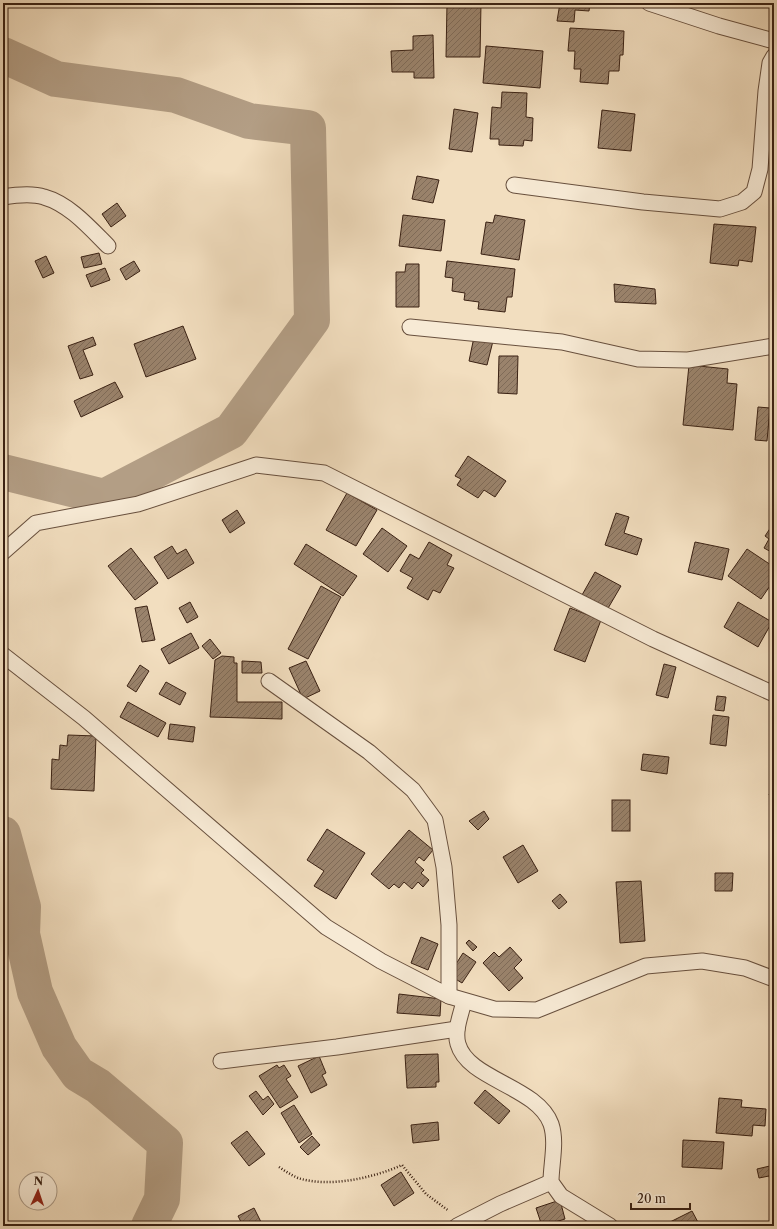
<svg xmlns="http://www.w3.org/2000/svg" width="777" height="1229" viewBox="0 0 777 1229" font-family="'Libre Caslon Text',serif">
	<defs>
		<pattern id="building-hatch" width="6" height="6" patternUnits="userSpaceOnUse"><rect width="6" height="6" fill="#9a836c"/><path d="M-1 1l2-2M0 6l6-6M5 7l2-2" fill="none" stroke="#7f6b58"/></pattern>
	</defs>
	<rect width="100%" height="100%" fill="#f2debf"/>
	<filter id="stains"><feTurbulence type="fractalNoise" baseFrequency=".005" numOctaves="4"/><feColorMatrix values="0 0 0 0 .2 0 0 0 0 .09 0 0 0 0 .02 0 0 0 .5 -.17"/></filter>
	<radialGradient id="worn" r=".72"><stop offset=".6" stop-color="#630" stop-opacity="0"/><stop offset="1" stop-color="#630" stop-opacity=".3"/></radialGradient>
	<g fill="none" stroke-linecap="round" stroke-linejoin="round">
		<g stroke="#b39e85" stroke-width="36">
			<polyline points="3,55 56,79 176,95 249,121 308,128 312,320 231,431 104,497 3,472"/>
			<polyline points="3,834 23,907 22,934 35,992 59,1047 78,1074 98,1086 165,1143 162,1199 149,1226"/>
		</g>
	</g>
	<g fill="url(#building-hatch)" stroke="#3a2113">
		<polygon points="447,3 481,3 480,57 446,57"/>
		<polygon points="560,3 590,3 589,11 575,10 574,22 557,21"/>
		<polygon points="570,28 624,31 623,55 620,55 619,71 609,71 608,84 580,82 581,69 574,69 575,51 568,51"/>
		<polygon points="433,35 434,78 414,78 414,72 392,72 391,51 413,50 413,36"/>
		<polygon points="486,46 543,51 540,88 483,83"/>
		<polygon points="502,92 527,93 526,117 533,118 532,141 524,140 523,146 499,145 499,139 490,139 492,107 501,108"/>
		<polygon points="454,109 478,113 472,152 449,149"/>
		<polygon points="602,110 635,114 631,151 598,148"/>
		<polygon points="417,176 439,180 433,203 412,199"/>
		<polygon points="117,203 126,216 111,227 102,214"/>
		<polygon points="403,215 445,220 441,251 399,246"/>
		<polygon points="495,215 525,220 519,260 481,254 486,222 493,223"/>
		<polygon points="714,224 756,227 752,262 739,260 738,266 710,263"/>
		<polygon points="99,253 102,264 84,268 81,257"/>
		<polygon points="46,256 54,273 43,278 35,261"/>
		<polygon points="134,261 140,271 126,280 120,269"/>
		<polygon points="447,261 515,269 512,297 507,297 505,312 478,309 479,302 464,300 465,293 452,291 453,278 445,277"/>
		<polygon points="406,264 419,264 419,307 396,307 396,272 405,272"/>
		<polygon points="105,268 110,280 91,287 86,275"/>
		<polygon points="614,284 655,289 656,304 615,302"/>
		<polygon points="183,326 196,359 146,377 134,344"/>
		<polygon points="93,337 96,345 83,350 93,375 80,379 68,346"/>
		<polygon points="474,337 493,341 487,365 469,361"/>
		<polygon points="499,356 518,356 517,394 498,393"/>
		<polygon points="689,365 728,369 727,383 737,384 733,430 683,425"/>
		<polygon points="115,382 123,397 81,417 74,401"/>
		<polygon points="758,407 770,408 767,441 755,440"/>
		<polygon points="468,456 506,481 495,497 484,490 478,498 457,485 461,479 455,476"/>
		<polygon points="347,493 377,510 356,546 326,530"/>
		<polygon points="237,510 245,523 230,533 222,520"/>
		<polygon points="616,513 629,517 624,533 642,539 637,555 605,545"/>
		<polygon points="771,527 774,528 774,558 771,556 773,553 764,548 769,539 765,536"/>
		<polygon points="382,528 407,546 388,572 363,554"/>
		<polygon points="429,542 452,555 447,565 454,568 440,593 433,590 428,600 407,588 413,578 400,571 410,554 419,559"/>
		<polygon points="695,542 729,549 722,580 688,572"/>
		<polygon points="306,544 357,576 343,596 294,564"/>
		<polygon points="172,546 177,554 186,549 194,563 168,579 154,557"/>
		<polygon points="131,548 158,583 135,600 108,566"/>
		<polygon points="747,549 774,567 774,580 761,599 728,576"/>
		<polygon points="595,572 621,586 607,610 582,595"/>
		<polygon points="321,586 341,597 308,659 288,649"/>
		<polygon points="190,602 198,617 187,623 179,608"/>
		<polygon points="738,602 772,622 758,647 724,627"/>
		<polygon points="147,606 155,640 142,642 135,608"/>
		<polygon points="570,608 601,620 585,662 554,650"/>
		<polygon points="191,633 199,648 169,664 161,649"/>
		<polygon points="210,639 221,653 213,659 202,646"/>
		<polygon points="222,656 234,657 234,663 237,663 237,702 282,702 282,719 210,717 215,660"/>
		<polygon points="242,661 261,662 262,673 242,673"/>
		<polygon points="306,661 320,691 303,699 289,668"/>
		<polygon points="664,664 676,667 668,698 656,695"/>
		<polygon points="140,665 149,671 136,692 127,686"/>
		<polygon points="166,682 186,693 180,705 159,694"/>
		<polygon points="717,696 726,697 724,711 715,710"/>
		<polygon points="128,702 166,723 158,737 120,717"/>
		<polygon points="713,715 729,717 726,746 710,744"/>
		<polygon points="170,724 195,727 193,742 168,739"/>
		<polygon points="68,735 96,736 94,791 51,789 52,759 59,760 60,745 67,746"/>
		<polygon points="643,754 669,757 667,774 641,770"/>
		<polygon points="774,783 774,797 769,795"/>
		<rect x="612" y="800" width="18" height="31"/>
		<polygon points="484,811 489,819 478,830 469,821"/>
		<polygon points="327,829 365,853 336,899 314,886 324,871 307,860"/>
		<polygon points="409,830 433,850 424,861 419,857 415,862 424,870 421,873 429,880 423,887 418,882 412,889 404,882 399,888 394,884 389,889 371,874"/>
		<polygon points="523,845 538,871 518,883 503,857"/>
		<polygon points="715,873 733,873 732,891 715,891"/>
		<polygon points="641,881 645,941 620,943 616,882"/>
		<polygon points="560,894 567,902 559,909 552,901"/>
		<polygon points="772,930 774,930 774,941 771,941"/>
		<polygon points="421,937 438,944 428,970 411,963"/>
		<polygon points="469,940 477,947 473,951 466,943"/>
		<polygon points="510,947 522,960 514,968 523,978 509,991 483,963 494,952 499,957"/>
		<polygon points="463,953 476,962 462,983 449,975"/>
		<polygon points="399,994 441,999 440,1016 397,1013"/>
		<polygon points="438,1054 439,1082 436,1082 436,1087 407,1088 405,1055"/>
		<polygon points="319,1056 326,1073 322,1075 327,1085 311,1093 298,1066"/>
		<polygon points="277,1065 279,1068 284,1065 291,1076 286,1079 298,1097 280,1108 259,1076"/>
		<polygon points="485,1090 510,1111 499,1124 474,1103"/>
		<polygon points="256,1091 263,1100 268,1096 274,1104 263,1115 249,1096"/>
		<polygon points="719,1098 742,1100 741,1107 766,1109 765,1126 753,1125 752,1136 716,1133"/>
		<polygon points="294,1105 312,1134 299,1143 281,1113"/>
		<polygon points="438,1122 439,1140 413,1143 411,1125"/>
		<polygon points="247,1131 265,1154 249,1166 231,1143"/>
		<polygon points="312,1136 320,1145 308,1155 300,1147"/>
		<polygon points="683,1140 724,1142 722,1169 682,1167"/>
		<polygon points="774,1165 774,1187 772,1188 769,1176 759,1178 757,1169"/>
		<polygon points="401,1172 414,1193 394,1206 381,1185"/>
		<polygon points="560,1200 565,1219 542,1226 536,1208"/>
		<polygon points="254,1208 263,1226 243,1226 238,1216"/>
		<polygon points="692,1211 700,1226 669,1226 668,1223"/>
	</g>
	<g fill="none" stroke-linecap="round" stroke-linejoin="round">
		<defs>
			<g id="street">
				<polyline points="649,3 719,26 774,41"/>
				<polyline points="514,185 643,202 720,209 742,202 754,192 760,169 766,91 770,63 774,56"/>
				<path d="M 3,197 C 15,195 32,193 44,197 C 69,204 89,227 108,246"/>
				<polyline points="410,327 562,342 638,359 688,360 774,346"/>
				<polyline points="3,552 36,523 138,504 256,465 324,473 653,639 774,694"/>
				<polyline points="3,655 84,718 326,927 381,961 449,996 494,1009 537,1010 646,966 702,961 745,968 774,979"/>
				<polyline points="269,681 369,752 413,790 435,820 444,867 449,925 449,996"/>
				<path d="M 464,1001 C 461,1015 454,1030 458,1044 C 468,1080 537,1086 551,1124 C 557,1142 551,1164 551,1182 L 561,1196 L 610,1226"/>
				<polyline points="221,1061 337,1047 457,1029"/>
				<polyline points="457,1226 500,1204 551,1182"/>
			</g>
		</defs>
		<use href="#street" stroke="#68503e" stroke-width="17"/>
		<path stroke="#3a2113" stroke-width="2.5" stroke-dasharray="1 2" stroke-linecap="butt" d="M 279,1167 C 285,1171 291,1175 298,1178 C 329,1188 373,1178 402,1165 L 426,1194 L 449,1211"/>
		<use href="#street" stroke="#f7ead5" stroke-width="15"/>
	</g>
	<rect width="777" height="1229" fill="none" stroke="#f2debf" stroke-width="16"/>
	<rect x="4" y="4" width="769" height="1221" fill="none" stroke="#3a2113" stroke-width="2"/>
	<rect x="8" y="8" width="761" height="1213" fill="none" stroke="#3a2113"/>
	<g transform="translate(38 1191) rotate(3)"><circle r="19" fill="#f7ead5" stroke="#ab9a87"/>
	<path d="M0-3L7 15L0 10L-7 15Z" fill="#8f2418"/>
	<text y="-6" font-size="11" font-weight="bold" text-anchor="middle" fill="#3a2113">N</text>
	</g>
	<path d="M631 1203v6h59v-6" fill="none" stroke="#3a2113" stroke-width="2"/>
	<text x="637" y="1203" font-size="12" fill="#3a2113" stroke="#f7ead5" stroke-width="3" paint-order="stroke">20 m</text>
	<rect width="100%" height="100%" filter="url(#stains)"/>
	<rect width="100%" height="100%" fill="url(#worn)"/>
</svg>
